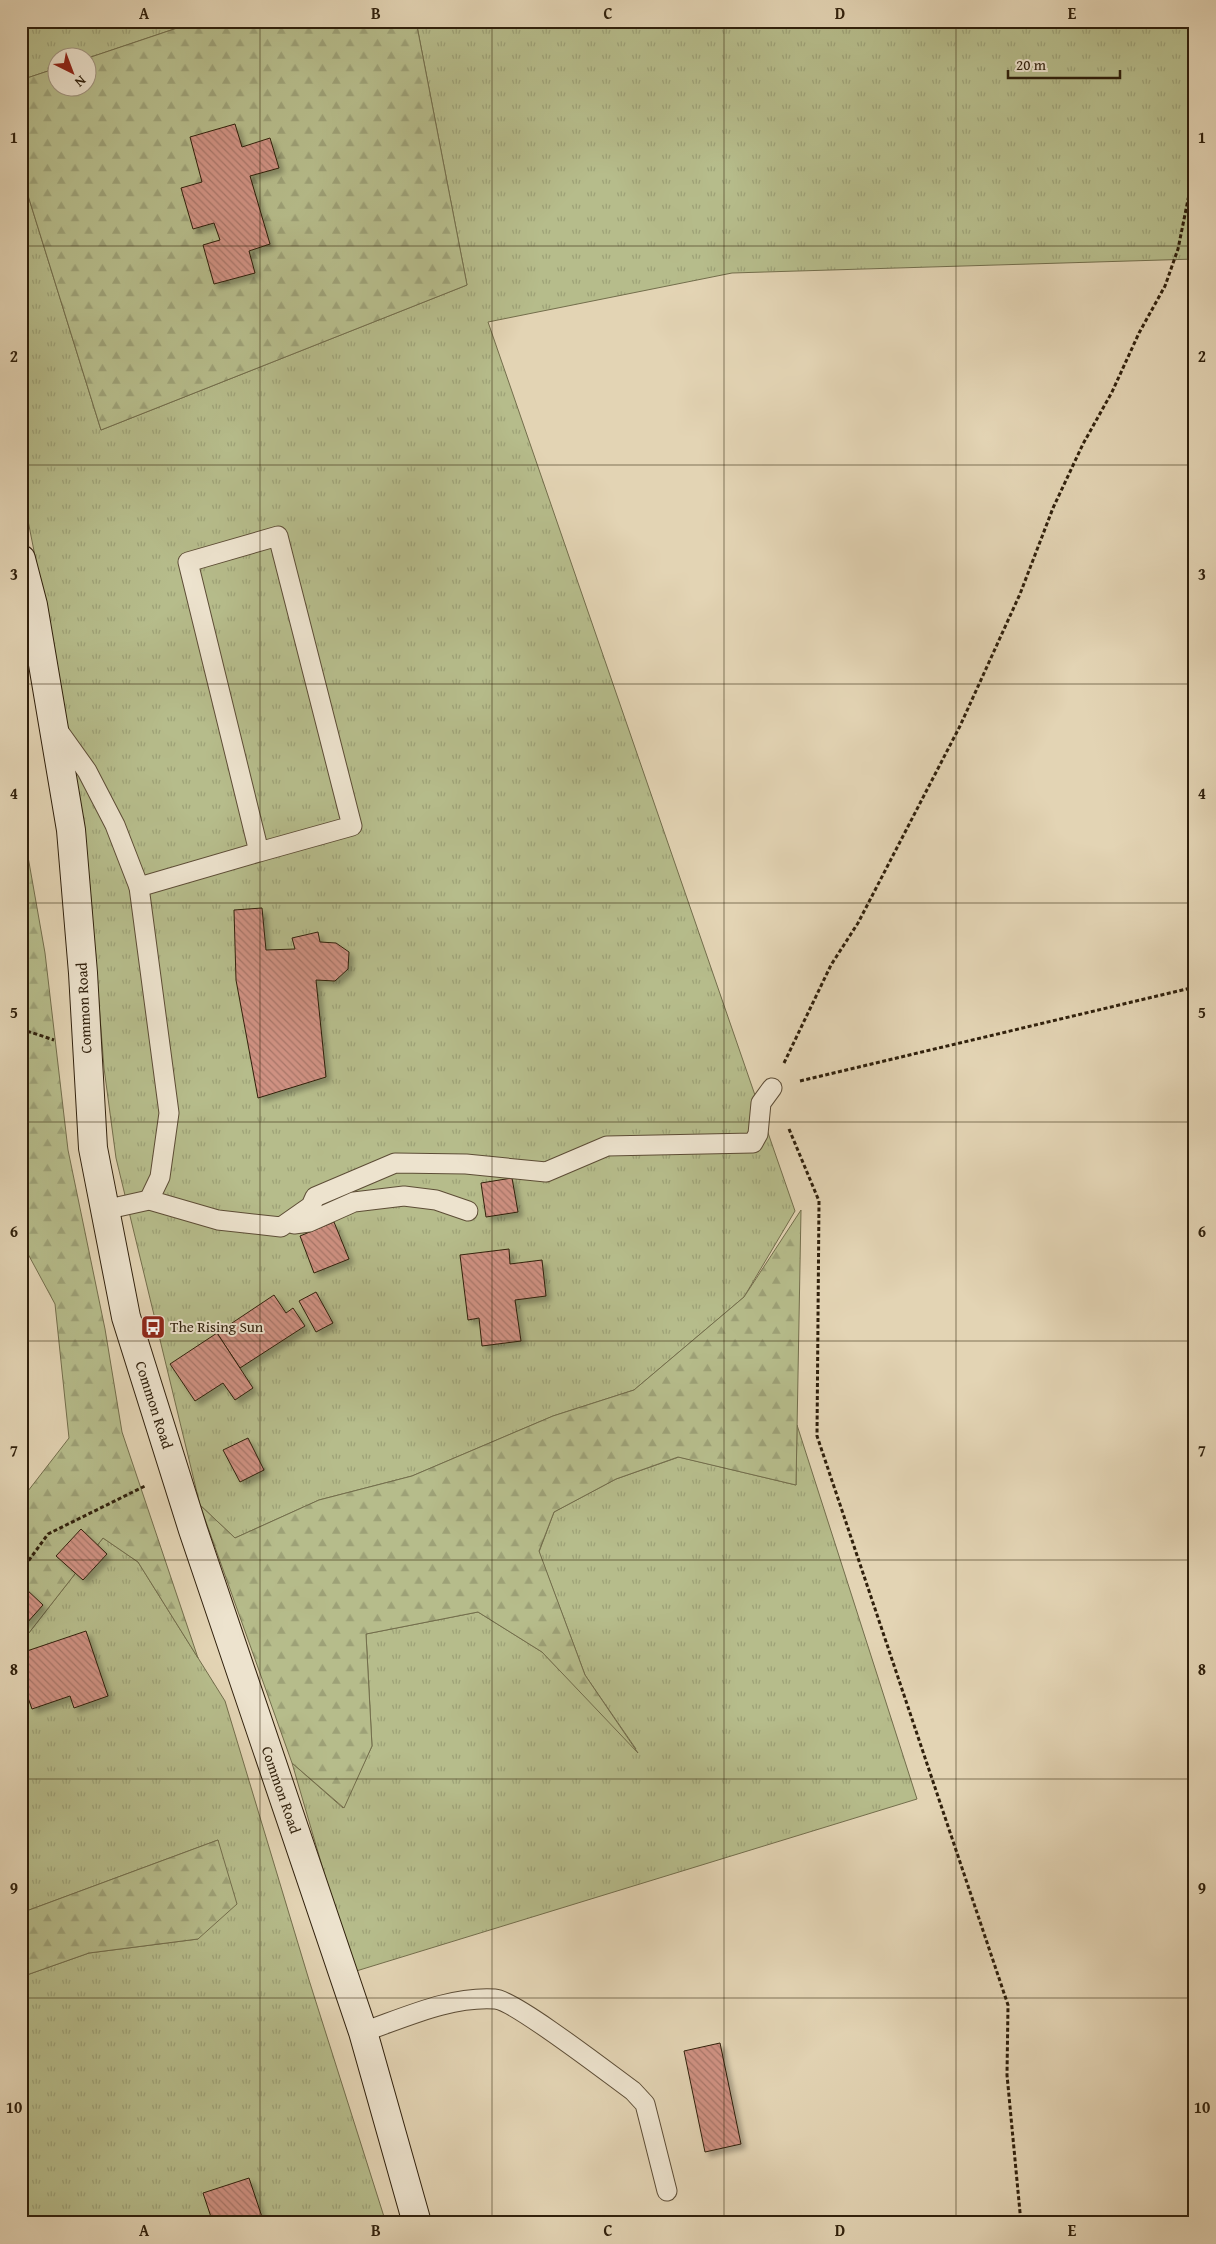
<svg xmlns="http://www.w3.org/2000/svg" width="1216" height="2244" viewBox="0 0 1216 2244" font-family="'Gentium Book Plus',serif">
	<defs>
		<pattern id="grass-tufts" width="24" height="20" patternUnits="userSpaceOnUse" patternTransform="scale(1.25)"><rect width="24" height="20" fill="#b6bc8b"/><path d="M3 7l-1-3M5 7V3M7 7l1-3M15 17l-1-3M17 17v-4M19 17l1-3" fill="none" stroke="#9da177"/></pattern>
		<pattern id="forest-firs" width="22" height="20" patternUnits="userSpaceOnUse" patternTransform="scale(1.25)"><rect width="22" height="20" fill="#b6bc8b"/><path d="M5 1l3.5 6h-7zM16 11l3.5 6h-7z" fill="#9da177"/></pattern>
		<pattern id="building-back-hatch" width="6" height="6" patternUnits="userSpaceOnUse" patternTransform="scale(1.25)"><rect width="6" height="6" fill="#cf9182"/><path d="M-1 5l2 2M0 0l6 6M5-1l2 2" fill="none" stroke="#a87669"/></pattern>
		<filter id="shadow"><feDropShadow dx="4.5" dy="4.5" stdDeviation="2.5" flood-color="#0004"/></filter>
	</defs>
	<rect width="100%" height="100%" fill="#e3d4b4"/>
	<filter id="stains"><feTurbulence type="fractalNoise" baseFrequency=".004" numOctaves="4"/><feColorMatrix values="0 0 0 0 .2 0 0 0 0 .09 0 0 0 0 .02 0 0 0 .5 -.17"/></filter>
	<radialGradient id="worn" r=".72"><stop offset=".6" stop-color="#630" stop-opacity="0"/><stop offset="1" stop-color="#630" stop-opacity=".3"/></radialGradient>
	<g fill="url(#grass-tufts)" stroke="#736e4c">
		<polygon points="21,21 198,21 88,58 58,58 57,68 21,80"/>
		<polygon points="416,21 1195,21 1195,259 732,273 488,322 795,1211 744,1297 634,1390 553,1416 412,1476 319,1500 235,1538 200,1505 116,1158 104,1068 90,887 63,698 21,485 21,173 101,430 467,285"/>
		<polygon points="797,1425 917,1799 353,1972 292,1763 343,1808 372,1746 366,1634 478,1612 542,1652 636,1749 585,1675 539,1552 554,1512 616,1479 679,1457 796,1485"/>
		<polygon points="103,1538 138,1562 225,1701 309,1980 386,2223 21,2223 21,1977 89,1953 198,1939 218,1840 21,1913 21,1643"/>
	</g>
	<g fill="url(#forest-firs)" stroke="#736e4c">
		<polygon points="198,21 416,21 467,285 101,430 21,173 21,80 57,68 58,88 88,88 88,58"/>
		<polygon points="21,817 45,953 68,1150 105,1329 122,1432 198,1658 138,1562 103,1538 21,1643 21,1500 69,1438 55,1304 21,1241"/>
		<polygon points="801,1210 796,1485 678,1457 616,1479 554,1512 539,1551 585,1675 638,1753 542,1652 478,1612 366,1634 372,1746 344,1808 292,1763 200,1505 235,1538 319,1500 412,1476 553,1416 634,1390 744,1297"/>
		<polygon points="218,1840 237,1904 198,1939 89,1953 21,1977 21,1913"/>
	</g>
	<g fill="url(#building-back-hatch)" stroke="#30200c" filter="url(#shadow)">
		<polygon points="235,124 242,147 270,138 279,168 250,176 270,244 249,251 255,273 214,284 203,245 220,240 214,223 193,229 181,188 202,182 190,137"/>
		<polygon points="262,908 266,950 295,949 292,938 318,932 320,942 336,943 349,952 348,969 335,981 316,980 326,1077 258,1098 236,980 234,910"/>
		<polygon points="512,1178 518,1212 486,1217 481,1183"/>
		<polygon points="334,1222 349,1259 314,1273 300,1236"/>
		<polygon points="509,1249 510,1264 542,1260 546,1296 515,1300 521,1341 482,1346 479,1318 468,1320 460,1255"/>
		<polygon points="316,1292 333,1323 316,1332 299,1301"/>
		<polygon points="274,1295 286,1313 293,1308 305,1326 240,1368 217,1333"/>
		<polygon points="217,1333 253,1388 235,1400 223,1383 195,1401 170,1364"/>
		<polygon points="248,1438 264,1470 240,1482 223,1450"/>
		<polygon points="81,1529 107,1554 83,1580 56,1556"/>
		<polygon points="25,1588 43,1605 26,1624 21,1620 21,1592"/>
		<polygon points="86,1631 108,1696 74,1708 70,1696 32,1709 21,1678 21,1653"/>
		<polygon points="720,2043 741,2144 705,2152 684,2051"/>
		<polygon points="249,2178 264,2223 213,2223 203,2193"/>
	</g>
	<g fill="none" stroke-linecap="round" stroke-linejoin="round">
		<defs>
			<g id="lane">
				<polyline points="57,729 87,771 115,825 139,887"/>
				<polyline points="149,1200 160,1177 169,1113 139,887 259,852 188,562 278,536 352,826 259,852"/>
				<polyline points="104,1210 149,1200 218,1220 281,1227 311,1206 315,1197 395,1163 466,1164 546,1172 607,1146 753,1143 758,1134 761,1103 772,1088"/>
				<polyline points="294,1224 309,1222 354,1202 404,1196 436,1200 468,1211"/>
				<path d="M 363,2032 C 404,2018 450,1996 495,1999 C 514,2000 611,2075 633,2091 L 645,2104 L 667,2191"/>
			</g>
			<polyline id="secondary" points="21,559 33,605 71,830 83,973 93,1148 126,1317 193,1530 363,2032 417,2223"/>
		</defs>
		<use href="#lane" stroke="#5d4d36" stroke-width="21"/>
		<use href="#secondary" stroke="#30200c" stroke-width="30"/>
		<g stroke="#30200c" stroke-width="3" stroke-dasharray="4 2.5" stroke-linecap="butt">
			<polyline points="21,1029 54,1040"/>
			<polyline points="784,1063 831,965 858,923 960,726 1020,594 1053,508 1083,444 1112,392 1139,333 1165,286 1178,249 1195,165"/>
			<polyline points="800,1081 1195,987"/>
			<polyline points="789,1129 819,1201 817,1436 1008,2005 1007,2075 1021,2223"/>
			<polyline points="21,1571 48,1534 145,1486"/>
		</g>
		<use href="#lane" stroke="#ede3ce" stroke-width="19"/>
		<use href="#secondary" stroke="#ede3ce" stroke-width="28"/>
	</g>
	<path fill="none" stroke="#30200c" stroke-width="1" stroke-opacity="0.55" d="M 260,21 L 260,2223M 492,21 L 492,2223M 724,21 L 724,2223M 956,21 L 956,2223M 21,246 L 1195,246M 21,465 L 1195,465M 21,684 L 1195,684M 21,903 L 1195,903M 21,1122 L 1195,1122M 21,1341 L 1195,1341M 21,1560 L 1195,1560M 21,1779 L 1195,1779M 21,1998 L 1195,1998"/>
	<defs>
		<symbol id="bus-square" viewBox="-11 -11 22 22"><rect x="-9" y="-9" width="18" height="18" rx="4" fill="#8f2418" stroke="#ede3ce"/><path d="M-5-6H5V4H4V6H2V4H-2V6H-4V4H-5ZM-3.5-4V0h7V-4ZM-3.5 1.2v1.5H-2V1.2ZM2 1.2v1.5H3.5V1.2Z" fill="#fff"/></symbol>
	</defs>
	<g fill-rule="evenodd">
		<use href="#bus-square" x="139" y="1313" width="28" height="28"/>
	</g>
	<g text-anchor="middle" stroke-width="4" stroke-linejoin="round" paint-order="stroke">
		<g font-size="15" fill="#30200c" stroke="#ede3ce">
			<text transform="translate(84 1008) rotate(-93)" y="5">Common Road</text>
			<text transform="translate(154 1405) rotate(72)" y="5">Common Road</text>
			<text transform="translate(281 1790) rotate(71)" y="5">Common Road</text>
		</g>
		<g font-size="15" fill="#30200c" stroke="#ede3ce" text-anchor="start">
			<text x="170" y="1332">The Rising Sun</text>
		</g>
	</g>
	<rect width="1216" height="2244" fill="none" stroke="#e3d4b4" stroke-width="55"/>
	<g transform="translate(72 72) rotate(138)"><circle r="24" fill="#ede3ce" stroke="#a19580"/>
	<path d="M0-4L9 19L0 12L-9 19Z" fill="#8f2418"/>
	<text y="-8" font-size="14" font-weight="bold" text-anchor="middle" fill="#30200c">N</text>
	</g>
	<path d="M1008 70v8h112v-8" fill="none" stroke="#30200c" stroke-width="2.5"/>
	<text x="1016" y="70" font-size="15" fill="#30200c" stroke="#ede3ce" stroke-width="4" paint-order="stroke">20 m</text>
	<rect x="28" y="28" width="1160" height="2188" fill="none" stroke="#30200c" stroke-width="2"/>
	<g font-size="16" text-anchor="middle" font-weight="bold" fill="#30200c">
		<text x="144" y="19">A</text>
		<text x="376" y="19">B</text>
		<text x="608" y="19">C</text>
		<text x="840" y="19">D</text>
		<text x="1072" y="19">E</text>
		<text x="14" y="143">1</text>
		<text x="1202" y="143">1</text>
		<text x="14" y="362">2</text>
		<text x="1202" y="362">2</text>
		<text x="14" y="580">3</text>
		<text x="1202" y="580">3</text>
		<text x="14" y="799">4</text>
		<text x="1202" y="799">4</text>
		<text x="14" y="1018">5</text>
		<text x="1202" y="1018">5</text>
		<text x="14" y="1237">6</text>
		<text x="1202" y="1237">6</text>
		<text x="14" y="1456">7</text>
		<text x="1202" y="1456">7</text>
		<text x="14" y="1675">8</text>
		<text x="1202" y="1675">8</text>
		<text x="14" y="1894">9</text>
		<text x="1202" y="1894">9</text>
		<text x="14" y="2113">10</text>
		<text x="1202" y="2113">10</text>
		<text x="144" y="2236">A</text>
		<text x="376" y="2236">B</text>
		<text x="608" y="2236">C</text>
		<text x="840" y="2236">D</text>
		<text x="1072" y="2236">E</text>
	</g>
	<rect width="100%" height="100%" filter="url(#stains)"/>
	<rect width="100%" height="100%" fill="url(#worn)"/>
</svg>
